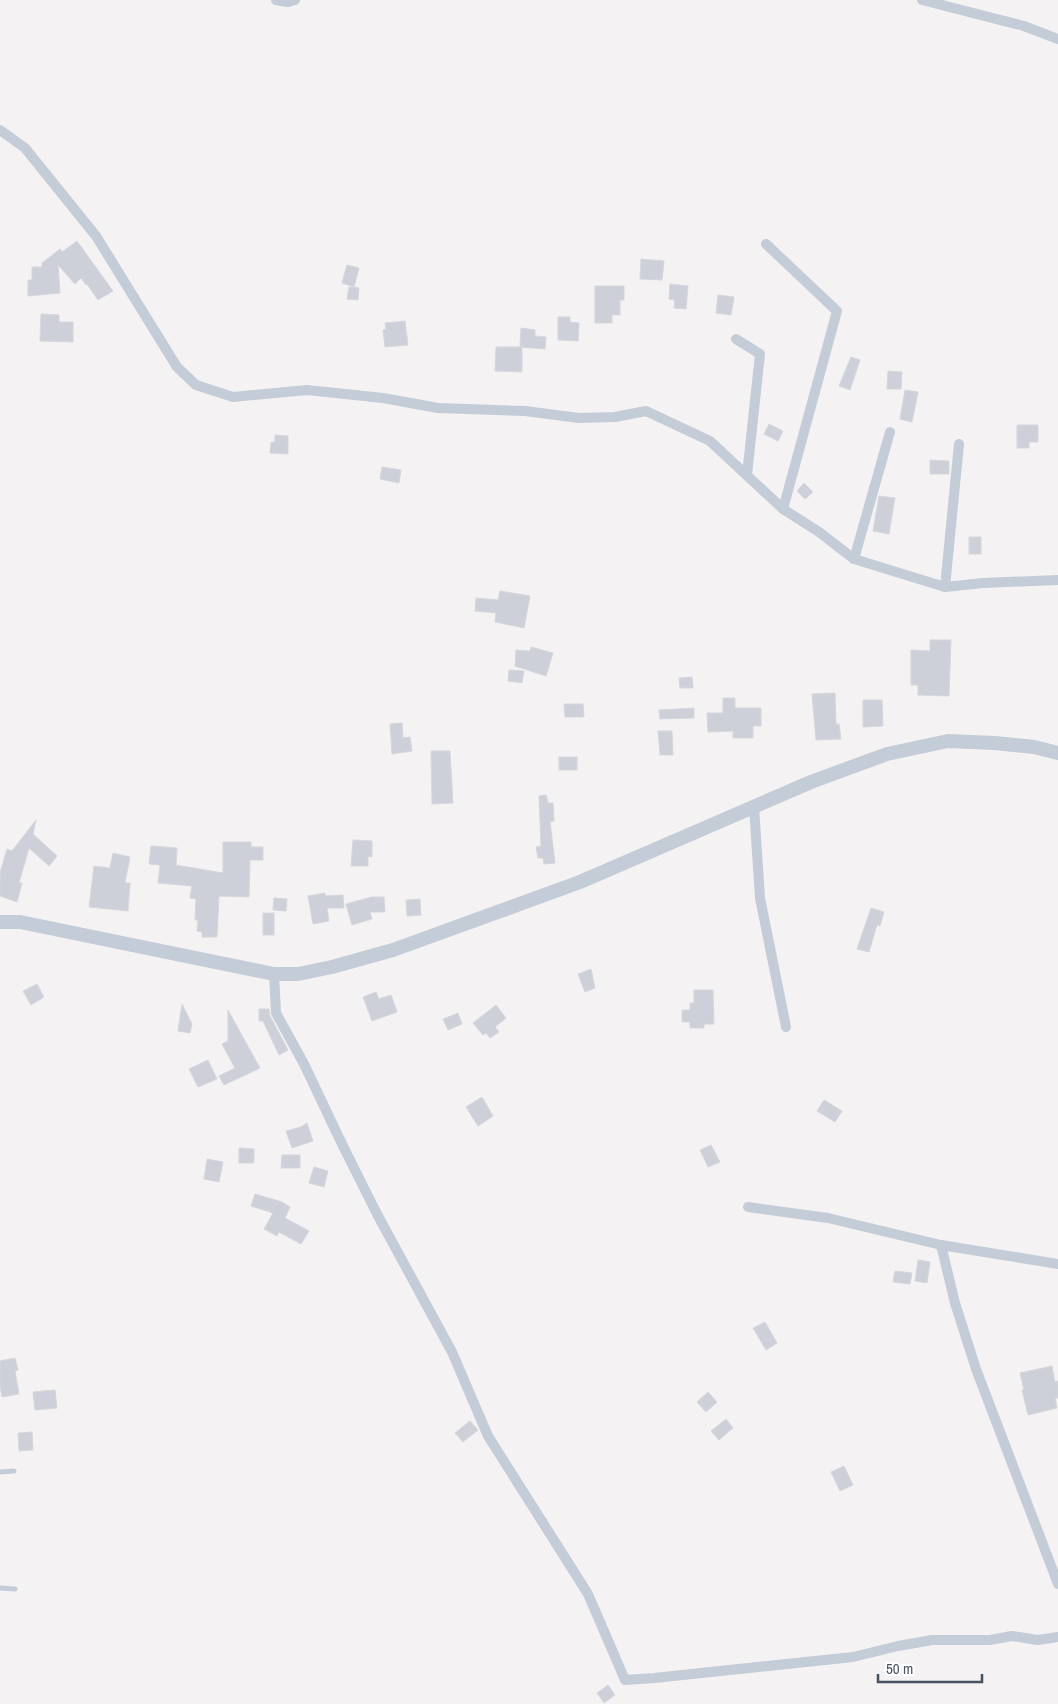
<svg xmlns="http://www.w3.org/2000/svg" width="1058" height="1704" viewBox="0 0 1058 1704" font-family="'Archivo Narrow',sans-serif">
	<rect width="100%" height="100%" fill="#f4f2f2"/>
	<g fill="#cdd0d8" stroke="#d5d7de">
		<polygon points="77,241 113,291 98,300 87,284 86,285 81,278 75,284 58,265 60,293 28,296 28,280 32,280 32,267 42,267 42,263 60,249 62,252"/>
		<polygon points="641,259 664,261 662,280 640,279"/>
		<polygon points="347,265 359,268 354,287 342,283"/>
		<polygon points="670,284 688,286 686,309 674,308 675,300 669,299"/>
		<polygon points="595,286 624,286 624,300 620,300 620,315 612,315 612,323 595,323"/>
		<polygon points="349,287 359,288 358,300 347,299"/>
		<polygon points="718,295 734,297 731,315 716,313"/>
		<polygon points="41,314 59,315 59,322 73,322 73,342 40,341"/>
		<polygon points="558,317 570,317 570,322 579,323 578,341 558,340"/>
		<polygon points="405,321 408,345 385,347 383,330 386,329 385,323"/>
		<polygon points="521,328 535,330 535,336 546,337 545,349 520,347"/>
		<polygon points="496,347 522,347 522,372 495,371"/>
		<polygon points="851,357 860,360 850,390 839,386"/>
		<polygon points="888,371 902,372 901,389 887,389"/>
		<polygon points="905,390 918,392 912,422 900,419"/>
		<polygon points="769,424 783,431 778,441 764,434"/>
		<polygon points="1017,425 1038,425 1038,442 1029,442 1029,448 1017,448"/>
		<polygon points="275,435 288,436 288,454 270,453 271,442 275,442"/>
		<polygon points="930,460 949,461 949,474 930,474"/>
		<polygon points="382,467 401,470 399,483 380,479"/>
		<polygon points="804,483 813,492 805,499 797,491"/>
		<polygon points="879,496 895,498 889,534 873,531"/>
		<rect x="969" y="537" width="12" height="17"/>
		<polygon points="500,591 530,596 524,628 495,622 496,613 475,611 476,598 498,600"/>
		<polygon points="930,640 951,640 949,696 918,695 918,685 911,685 911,650 930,651"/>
		<polygon points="531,647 553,653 546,676 515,666 516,650 530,651"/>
		<polygon points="509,670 524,671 522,683 508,681"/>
		<polygon points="692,677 693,688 680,688 679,678"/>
		<polygon points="835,693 836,724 839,724 841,739 816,740 812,694"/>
		<polygon points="723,698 735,698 735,708 761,708 761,726 753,726 753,738 733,738 733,731 708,732 707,713 723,713"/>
		<polygon points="863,700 882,700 883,726 863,727"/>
		<polygon points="564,704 583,704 584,717 565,717"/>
		<polygon points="694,708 694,718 660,719 659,710"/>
		<polygon points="402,723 403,738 410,737 412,751 392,754 390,724"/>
		<polygon points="658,731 672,731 673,755 660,755"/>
		<polygon points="431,751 450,751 453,803 432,804"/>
		<rect x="559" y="757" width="18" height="13"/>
		<polygon points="546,795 548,803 553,803 554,821 550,822 555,863 544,864 543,858 538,858 536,847 541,846 539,796"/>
		<polygon points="36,820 33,834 57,856 49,866 29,848 19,883 22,883 17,902 0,896 0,873 7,849 12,851"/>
		<polygon points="353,840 372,841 372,857 368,856 368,866 351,866"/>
		<polygon points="223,842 251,842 251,847 263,847 263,860 250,860 249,897 219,896 217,937 202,937 202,932 197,931 198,920 195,920 196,899 190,898 192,886 158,883 160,865 149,864 151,846 177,848 176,865 223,873"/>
		<polygon points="113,853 130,857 125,883 130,883 128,911 89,907 94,866 110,868"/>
		<polygon points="325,893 325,896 343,895 344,908 327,908 329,921 313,924 308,896"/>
		<polygon points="372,897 384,897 385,912 370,912 372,919 352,925 346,904"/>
		<polygon points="274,898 287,899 286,911 273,910"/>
		<polygon points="420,899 421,915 407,916 406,900"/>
		<polygon points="871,908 884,912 880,926 877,925 869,952 857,949"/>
		<rect x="263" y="913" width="11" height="22"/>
		<polygon points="591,969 595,988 585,992 578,974"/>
		<polygon points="37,984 44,997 31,1005 23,991"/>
		<polygon points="694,990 713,990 714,1024 704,1024 704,1028 690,1028 690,1022 682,1022 682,1010 690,1010 690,1003 694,1003"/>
		<polygon points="376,992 379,999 391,995 397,1012 372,1021 363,997"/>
		<polygon points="182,1004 192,1024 190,1033 178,1031"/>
		<polygon points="496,1005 506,1018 495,1027 499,1032 490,1038 486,1033 483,1035 473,1023"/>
		<polygon points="259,1009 269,1009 270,1016 288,1050 279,1055 263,1021 259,1021"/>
		<polygon points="228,1010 260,1068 224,1085 219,1076 235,1068 222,1044 228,1041"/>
		<polygon points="458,1013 462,1024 448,1030 443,1019"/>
		<polygon points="208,1060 217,1079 198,1087 189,1069"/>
		<polygon points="482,1097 493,1116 478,1126 466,1107"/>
		<polygon points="824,1100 842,1111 835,1122 817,1111"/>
		<polygon points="307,1123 313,1141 292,1148 286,1131 301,1127"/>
		<polygon points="711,1145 720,1162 708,1167 700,1150"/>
		<polygon points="239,1148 254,1149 254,1163 239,1163"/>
		<polygon points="282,1155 300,1155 300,1168 281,1168"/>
		<polygon points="207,1159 223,1162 219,1182 204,1179"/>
		<polygon points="314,1167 328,1171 324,1187 309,1183"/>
		<polygon points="255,1194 282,1202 290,1207 285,1218 309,1231 301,1244 279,1232 277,1236 264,1229 273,1213 251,1206"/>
		<polygon points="918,1260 930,1262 927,1283 915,1281"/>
		<polygon points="895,1271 912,1273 910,1284 893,1282"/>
		<polygon points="765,1322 777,1343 766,1350 753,1328"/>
		<polygon points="15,1358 18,1370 15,1371 19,1394 2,1397 0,1385 0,1361"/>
		<polygon points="1052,1366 1055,1382 1058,1381 1058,1398 1055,1398 1057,1408 1028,1415 1022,1390 1024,1390 1020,1373"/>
		<polygon points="55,1390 57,1408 35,1410 33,1392"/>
		<polygon points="708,1392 717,1402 706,1412 697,1402"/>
		<polygon points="726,1419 733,1428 719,1440 711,1431"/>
		<polygon points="470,1421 478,1430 463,1442 455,1433"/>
		<polygon points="32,1432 33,1450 19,1451 18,1433"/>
		<polygon points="844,1466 853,1485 840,1491 831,1472"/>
		<polygon points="608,1685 615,1695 604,1703 597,1693"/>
	</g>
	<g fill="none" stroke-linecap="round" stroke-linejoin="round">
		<g stroke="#c4ccd8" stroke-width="5">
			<polyline points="0,1472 14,1471"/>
			<polyline points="0,1588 15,1589"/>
		</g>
		<g stroke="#c4ccd8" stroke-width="10">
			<polyline points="276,0 288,2 295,0"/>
			<polyline points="922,0 1024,26 1058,39"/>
			<polyline points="0,130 25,148 96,236 177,367 196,385 233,397 307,390 383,398 438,408 525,411 579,418 615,417 646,411 710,441 783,509 819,532 854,559 945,587 983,583 1058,580"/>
			<polyline points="766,244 837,311 783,509"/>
			<polyline points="736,339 760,354 747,475"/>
			<polyline points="854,559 890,432"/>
			<polyline points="945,587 959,444"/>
			<polyline points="754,807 760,898 786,1027"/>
			<polyline points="274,974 276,1013 304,1064 342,1144 377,1214 452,1352 488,1436 588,1594 625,1680 654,1678 853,1657 898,1646 932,1640 990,1640 1012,1636 1038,1640 1058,1637"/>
			<polyline points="748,1207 828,1218 941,1245 1058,1264"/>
			<polyline points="941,1245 955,1303 976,1369 1058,1584"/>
		</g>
		<polyline stroke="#c4ccd8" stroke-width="14" points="0,922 20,922 274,974 298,974 332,967 393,950 580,882 811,782 887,754 948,741 995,743 1034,747 1058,753"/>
	</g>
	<path d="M878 1674v8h104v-8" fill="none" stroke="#475262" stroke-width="2.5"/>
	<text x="886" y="1674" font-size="15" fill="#475262" stroke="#ffffff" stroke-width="4" paint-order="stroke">50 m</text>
</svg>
